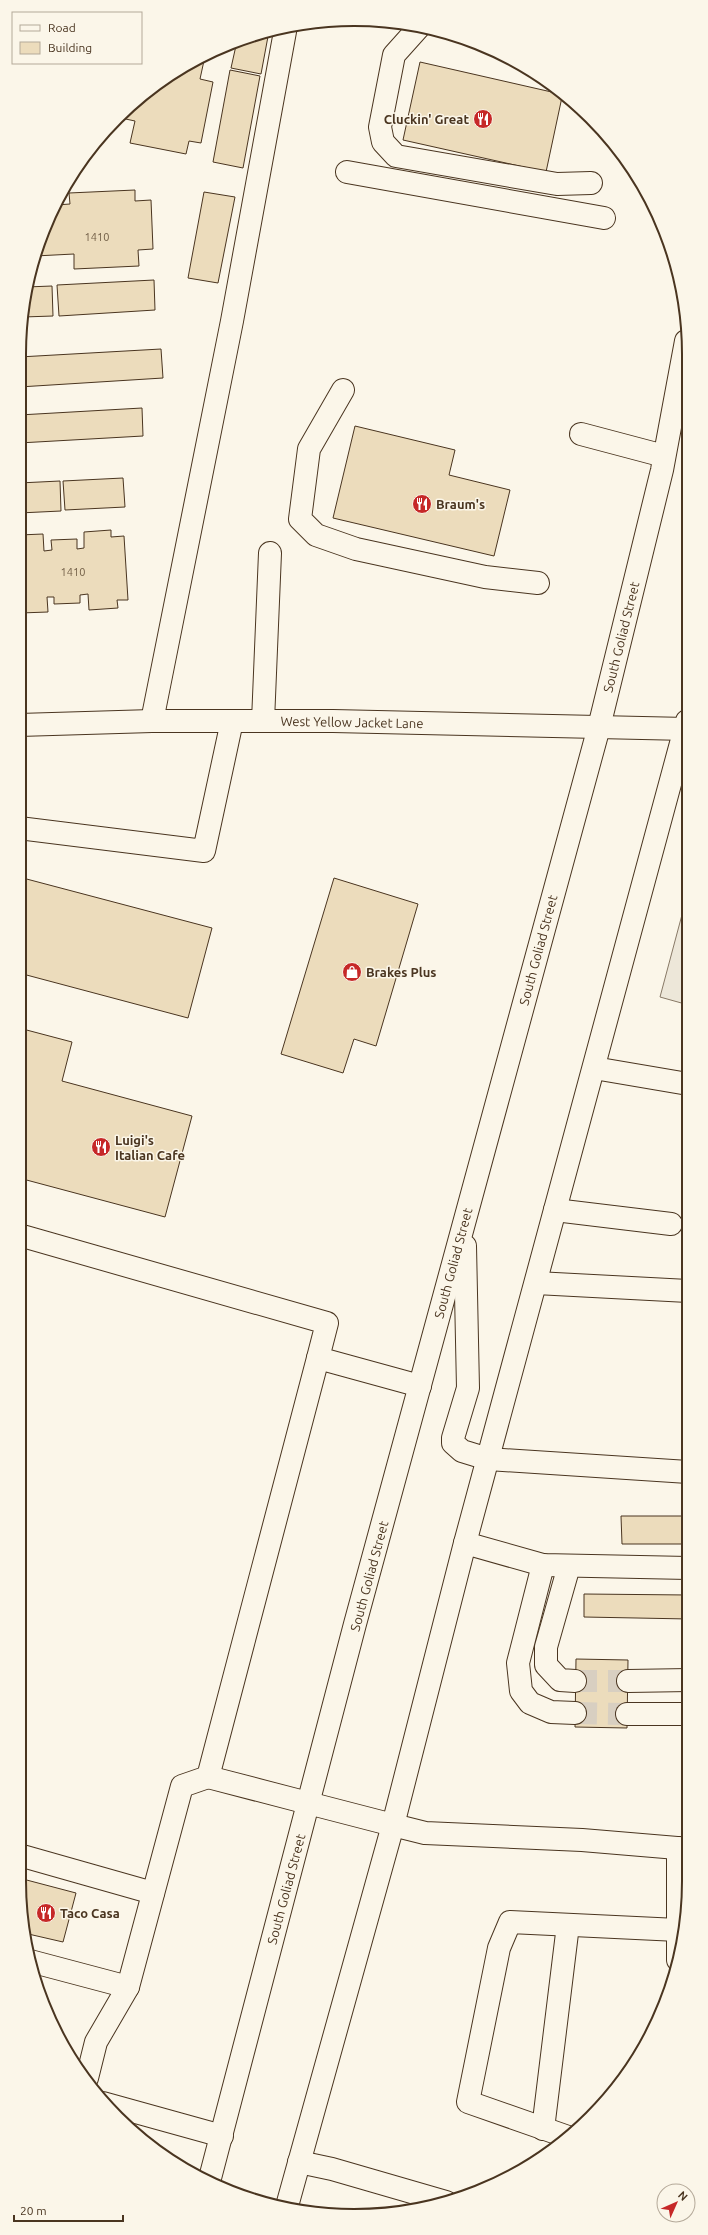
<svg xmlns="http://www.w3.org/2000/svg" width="708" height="2235" viewBox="0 0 708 2235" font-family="Ubuntu,sans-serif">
	<rect width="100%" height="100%" fill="#fbf6e9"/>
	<polygon fill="#ede7d9" stroke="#887966" points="687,896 687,1018 684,1018 685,1004 660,997"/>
	<g fill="#ecdcbc" stroke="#4a3520">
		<polygon points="269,31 261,74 231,68 237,41"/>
		<polygon points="205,56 200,79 213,82 201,143 189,141 186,154 130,143 135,121 121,118 121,114 168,75"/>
		<polygon points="420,62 556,93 562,97 546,172 403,140"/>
		<polygon points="230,70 260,76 243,168 213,162"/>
		<polygon points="135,190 135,201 151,200 153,249 138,250 139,266 74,269 74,254 35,256 45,226 56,205 70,204 69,193"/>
		<polygon points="204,192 235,197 218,283 188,278"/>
		<polygon points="34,260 35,271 31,272"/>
		<polygon points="154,280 155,310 59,316 57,285"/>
		<polygon points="52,286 53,316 23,317 26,287"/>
		<polygon points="161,349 163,378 19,387 19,357"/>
		<polygon points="142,408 143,436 19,443 19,415"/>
		<polygon points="355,426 455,450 449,475 510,490 494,556 333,518"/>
		<polygon points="123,478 125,507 65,510 63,481"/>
		<polygon points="60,481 61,511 19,513 19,483"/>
		<polygon points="111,530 111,537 124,536 128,600 117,600 118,608 89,610 88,594 80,595 80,603 54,604 54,597 47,597 48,612 20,613 19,535 43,534 44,551 52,550 51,540 77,539 77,549 84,548 84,532"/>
		<polygon points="19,877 212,928 188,1018 19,973"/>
		<polygon points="334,878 418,904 376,1046 354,1039 343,1073 281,1054"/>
		<polygon points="19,1028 72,1042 62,1081 192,1116 165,1217 19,1178"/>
		<polygon points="621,1516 688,1516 688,1544 622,1544"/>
		<polygon points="584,1594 688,1595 689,1619 584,1617"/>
		<polygon points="576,1659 628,1660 627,1728 575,1727"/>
		<polygon points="19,1878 76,1893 63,1942 24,1933"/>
	</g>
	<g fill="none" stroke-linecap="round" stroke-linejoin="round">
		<g stroke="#d8cfc1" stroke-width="22" stroke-dasharray="22 11" stroke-linecap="butt">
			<polyline points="575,1681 628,1681"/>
			<polyline points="575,1713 627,1714"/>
		</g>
		<defs>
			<g id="minor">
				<polyline points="420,26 394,55 380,127 383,142 396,156 557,184 591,183"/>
				<polyline points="347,172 604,218"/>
				<polyline points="343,390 309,449 300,519 316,535 356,549 485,577 538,583"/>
				<polyline points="581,434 664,456"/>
				<polyline points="152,721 232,321 286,26"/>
				<polyline points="263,721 270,553"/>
				<polyline points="19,725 152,721 333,721 687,729"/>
				<polyline points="19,828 204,851 232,721"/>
				<polyline points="594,1068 688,1084"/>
				<polyline points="555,1210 671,1224"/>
				<polyline points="19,1235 327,1323 318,1358 420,1386"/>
				<polyline points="536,1283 688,1291"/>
				<polyline points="488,1459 688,1472"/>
				<polyline points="465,1543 543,1565 688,1568"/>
				<polyline points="543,1565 518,1663 521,1691 530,1703 551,1712 575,1713"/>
				<polyline points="569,1566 546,1647 546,1665 560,1680 575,1681"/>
				<polyline points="628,1681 689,1680"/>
				<polyline points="627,1714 689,1714"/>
				<polyline points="208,1777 308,1803"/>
				<polyline points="393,1825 425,1833 582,1840 689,1849"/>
				<polyline points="678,1848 678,1960"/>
				<polyline points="19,1855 153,1893"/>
				<polyline points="30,1961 128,1987"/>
				<polyline points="87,2078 96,2042 128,1987 182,1786 208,1777 318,1358"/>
				<polyline points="103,2103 222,2136"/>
				<polyline points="543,2129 568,1925"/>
				<polyline points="568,2137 468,2102 499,1948 510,1922 678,1930"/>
				<polyline points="299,2162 332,2169 446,2202"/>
			</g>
			<g id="major">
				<polyline points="465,1246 468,1388 453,1438 453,1443 462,1451 488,1459"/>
				<polyline points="308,1803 393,1825"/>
				<polyline points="209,2182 355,1624 599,727 662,470 686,341"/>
				<polyline points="287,2206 393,1825 465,1543 687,721"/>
			</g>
		</defs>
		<use href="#minor" stroke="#4a3520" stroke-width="24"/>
		<use href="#major" stroke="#4a3520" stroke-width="24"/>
		<use href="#minor" stroke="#fbf6e9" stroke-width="22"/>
		<use href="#major" stroke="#fbf6e9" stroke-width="22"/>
	</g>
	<defs>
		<symbol id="restaurant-disc" viewBox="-11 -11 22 22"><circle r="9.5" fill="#c62828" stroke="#fbf6e9"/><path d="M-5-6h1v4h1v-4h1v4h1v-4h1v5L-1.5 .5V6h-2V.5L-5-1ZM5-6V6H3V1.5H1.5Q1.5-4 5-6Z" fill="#fff"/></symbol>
		<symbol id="shop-disc" viewBox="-11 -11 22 22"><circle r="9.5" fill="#c62828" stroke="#fbf6e9"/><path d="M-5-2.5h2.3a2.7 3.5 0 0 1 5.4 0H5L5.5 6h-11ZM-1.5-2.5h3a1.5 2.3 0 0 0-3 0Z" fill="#fff"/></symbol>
	</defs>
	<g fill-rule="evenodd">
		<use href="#restaurant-disc" x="472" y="108" width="22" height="22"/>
		<use href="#restaurant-disc" x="411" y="493" width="22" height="22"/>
		<use href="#shop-disc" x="341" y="961" width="22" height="22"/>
		<use href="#restaurant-disc" x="90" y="1136" width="22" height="22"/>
		<use href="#restaurant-disc" x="35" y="1902" width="22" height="22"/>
	</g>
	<g text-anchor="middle" stroke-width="3" stroke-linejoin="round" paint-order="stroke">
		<g font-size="11" fill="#725f47">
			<text x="97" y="241">1410</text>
			<text x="73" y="576">1410</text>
		</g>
		<g font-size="13" font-weight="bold" fill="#4a3520" stroke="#fbf6e9" text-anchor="start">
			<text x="469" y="124" text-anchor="end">Cluckin' Great</text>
			<text x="436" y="509">Braum's</text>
			<text x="366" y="977">Brakes Plus</text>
			<text x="115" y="1145">Luigi's<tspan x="115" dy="15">Italian Cafe</tspan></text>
			<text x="60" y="1918">Taco Casa</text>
		</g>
		<g font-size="13" fill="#4a3520" stroke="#fbf6e9">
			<text transform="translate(621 637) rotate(-76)" y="5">South Goliad Street</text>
			<text transform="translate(352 722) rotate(1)" y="5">West Yellow Jacket Lane</text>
			<text transform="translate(538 950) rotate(-75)" y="5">South Goliad Street</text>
			<text transform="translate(453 1263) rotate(-75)" y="5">South Goliad Street</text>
			<text transform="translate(369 1576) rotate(-75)" y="5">South Goliad Street</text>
			<text transform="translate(286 1889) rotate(-75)" y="5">South Goliad Street</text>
		</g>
	</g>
	<path d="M0 0H708V2235H0ZM354 26H354A328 328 0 0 1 682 354V1881A328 328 0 0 1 354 2209H354A328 328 0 0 1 26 1881V354A328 328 0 0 1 354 26Z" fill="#fbf6e9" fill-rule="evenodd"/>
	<path fill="none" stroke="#4a3520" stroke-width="2" d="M354 26H354A328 328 0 0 1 682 354V1881A328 328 0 0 1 354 2209H354A328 328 0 0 1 26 1881V354A328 328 0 0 1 354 26Z"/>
	<rect x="12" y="12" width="130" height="52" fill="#fbf6e9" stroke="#b4a999"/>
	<rect x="20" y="25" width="20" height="6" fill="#fbf6e9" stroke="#b4a999"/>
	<text x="48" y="32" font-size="12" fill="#4a3520">Road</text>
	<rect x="20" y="42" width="20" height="12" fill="#ecdcbc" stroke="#b4a999"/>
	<text x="48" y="52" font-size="12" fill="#4a3520">Building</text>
	<g transform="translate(676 2203) rotate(45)"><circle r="19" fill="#fbf6e9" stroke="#b4a999"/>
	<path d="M0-3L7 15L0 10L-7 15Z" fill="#c62828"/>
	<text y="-6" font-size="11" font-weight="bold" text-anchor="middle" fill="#4a3520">N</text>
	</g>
	<path d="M14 2215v6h109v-6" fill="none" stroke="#4a3520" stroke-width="2"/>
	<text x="20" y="2215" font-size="12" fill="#4a3520" stroke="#fbf6e9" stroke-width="3" paint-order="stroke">20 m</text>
</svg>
